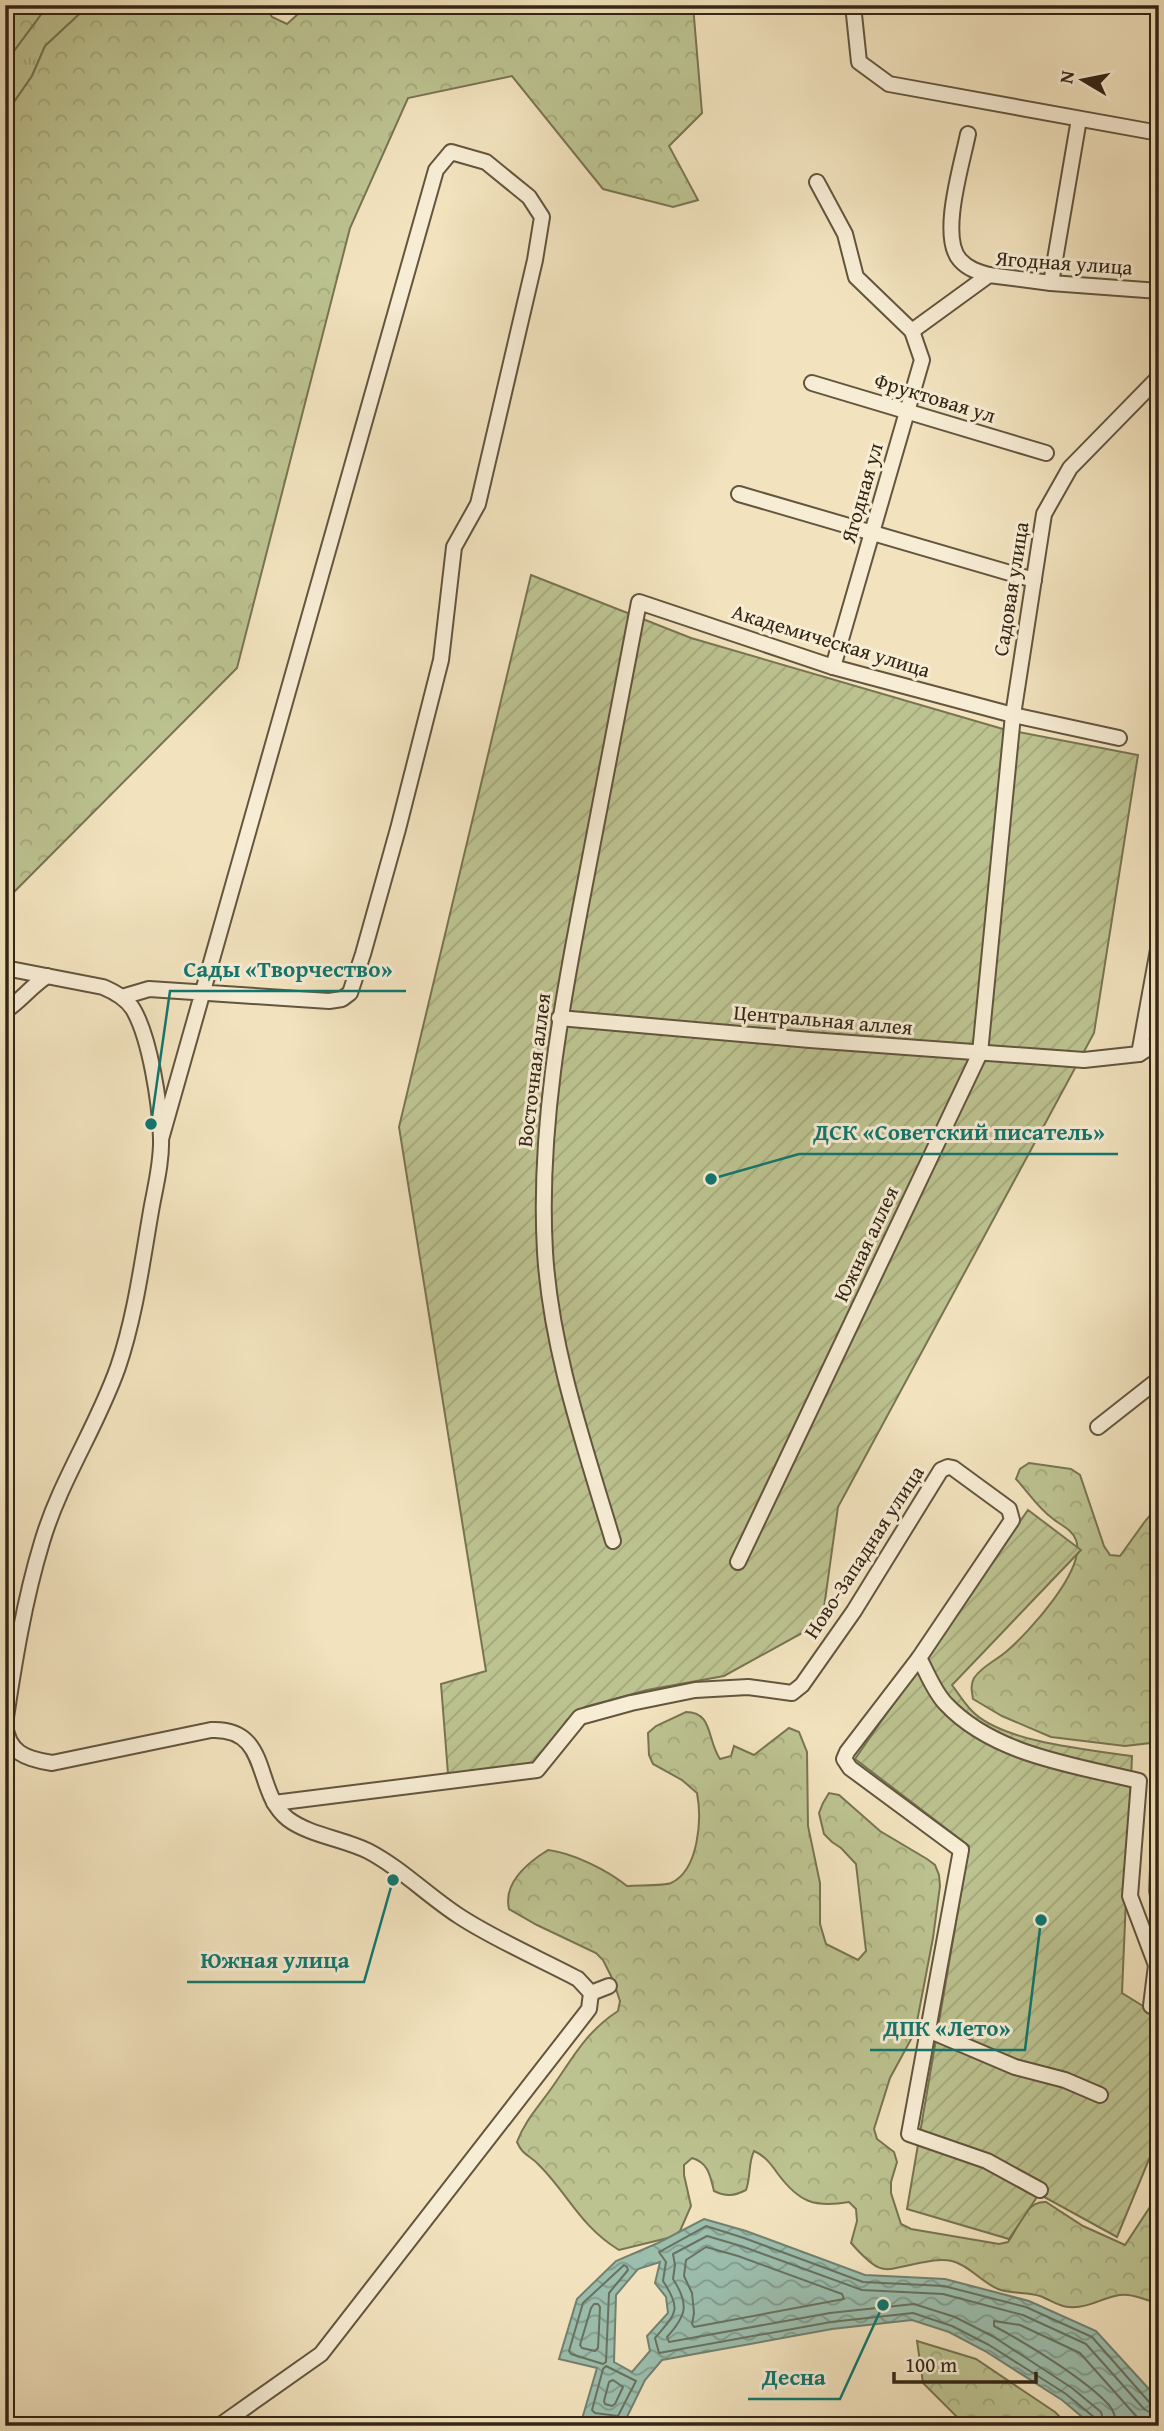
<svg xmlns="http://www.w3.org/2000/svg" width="1164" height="2431" viewBox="0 0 1164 2431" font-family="'Gentium Book Plus',serif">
	<defs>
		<pattern id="grass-tufts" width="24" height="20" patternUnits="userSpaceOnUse" patternTransform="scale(1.75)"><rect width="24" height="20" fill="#bcc390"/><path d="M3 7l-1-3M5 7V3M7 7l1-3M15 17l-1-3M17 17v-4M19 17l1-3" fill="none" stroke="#a2a77b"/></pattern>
		<pattern id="forest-crowns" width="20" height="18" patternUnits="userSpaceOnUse" patternTransform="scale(1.75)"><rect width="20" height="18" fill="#bcc390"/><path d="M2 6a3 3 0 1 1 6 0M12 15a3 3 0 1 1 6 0" fill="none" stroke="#a2a77b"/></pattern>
		<pattern id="garden-furrows" width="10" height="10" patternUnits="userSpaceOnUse" patternTransform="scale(1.75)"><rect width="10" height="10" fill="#bcc390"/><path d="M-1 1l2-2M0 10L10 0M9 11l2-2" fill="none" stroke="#a2a77b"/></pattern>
		<pattern id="water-waves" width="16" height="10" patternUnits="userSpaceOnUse" patternTransform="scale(1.75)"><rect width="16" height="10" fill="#9cbead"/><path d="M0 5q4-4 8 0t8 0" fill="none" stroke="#809a8c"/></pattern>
	</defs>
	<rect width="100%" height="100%" fill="#f2e3be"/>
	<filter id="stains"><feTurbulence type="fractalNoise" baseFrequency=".00286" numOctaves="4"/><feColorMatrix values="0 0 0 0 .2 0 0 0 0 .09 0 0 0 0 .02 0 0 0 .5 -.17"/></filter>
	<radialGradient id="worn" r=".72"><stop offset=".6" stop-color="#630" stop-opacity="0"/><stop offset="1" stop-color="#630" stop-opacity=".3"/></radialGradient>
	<polygon fill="url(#grass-tufts)" stroke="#787452" stroke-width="2" points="48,5 89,5 45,46 32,76 5,115 5,63"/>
	<g fill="url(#forest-crowns)" stroke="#787452" stroke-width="2">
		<polygon points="5,5 48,5 5,63"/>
		<polygon points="89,5 265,5 272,17 287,24 298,14 293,5 693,5 702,113 669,146 698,200 673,207 603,189 512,76 408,98 350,228 237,668 5,901 5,115 32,76 45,46"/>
		<path d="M 1029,1463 L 1071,1469 L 1080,1475 L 1104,1546 L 1110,1555 L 1120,1556 L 1146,1520 L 1159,1505 L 1159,1742 L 1125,1746 L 1051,1737 L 1002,1716 L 973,1699 C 972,1692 970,1686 974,1678 C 982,1666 997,1660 1007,1651 C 1028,1633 1087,1569 1076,1540 C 1072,1529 1060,1525 1052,1518 C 1038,1508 1028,1492 1016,1479 L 1020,1469 Z"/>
		<path d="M 686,1712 C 713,1712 707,1740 720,1759 L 731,1756 L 734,1746 L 754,1755 L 789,1728 L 799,1732 L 807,1752 L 808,1826 L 820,1883 L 820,1924 L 826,1944 L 858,1960 L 866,1951 L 856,1864 L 841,1848 L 832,1842 L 824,1834 L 819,1813 L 823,1803 L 829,1793 L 839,1795 L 880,1831 L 927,1859 L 935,1865 L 939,1875 L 940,1886 L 933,1938 L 915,2032 L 890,2078 L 874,2129 L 877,2139 L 894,2152 L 897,2162 L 891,2182 L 891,2193 L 901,2224 L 911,2229 L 999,2244 L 1008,2242 C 1019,2228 1024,2201 1046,2202 L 1083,2226 L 1125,2245 L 1150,2207 L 1159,2199 L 1159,2304 C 1149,2301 1138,2296 1128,2295 C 1109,2293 1090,2309 1070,2307 C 1059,2307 1051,2300 1040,2296 C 1027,2292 1011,2294 998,2289 C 981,2282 969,2265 952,2261 C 943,2259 934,2260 925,2262 C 883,2269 884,2280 851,2243 L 857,2221 L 856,2209 L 849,2202 C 814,2208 799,2202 778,2174 C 771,2164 765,2156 754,2151 C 748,2163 751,2177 746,2190 C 734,2196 726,2197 714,2191 C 710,2176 709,2163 692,2158 L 684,2165 L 684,2175 L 691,2206 L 680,2231 L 672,2237 L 619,2250 C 580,2226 569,2195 539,2165 C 530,2155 523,2156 517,2142 C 525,2120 540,2105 553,2086 C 574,2056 586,2032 618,2011 L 620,2001 L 613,1980 L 603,1960 L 596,1953 L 537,1925 L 509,1909 C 503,1883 527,1863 548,1850 C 573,1853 607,1870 627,1886 C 637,1885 664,1886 671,1883 C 699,1870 702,1819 697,1793 L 682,1780 L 653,1764 L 649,1755 L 648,1733 L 656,1726 Z"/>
		<polygon points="1159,1790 1159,1917 1151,1902 1149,1891 1151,1846 1150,1809 1153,1797"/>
		<polygon points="917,2341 976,2359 1055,2412 1069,2426 974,2426 959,2419 923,2383"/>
	</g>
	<g fill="url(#garden-furrows)" stroke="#787452" stroke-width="2">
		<polygon points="531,575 691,638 1003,729 1138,755 1094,1033 838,1507 822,1622 724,1676 647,1690 585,1707 567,1720 536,1764 448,1774 441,1684 486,1671 399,1127"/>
		<path d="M 1028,1510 L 1081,1550 L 952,1685 C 958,1693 964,1703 972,1711 C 1002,1742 1089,1750 1132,1756 L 1122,1993 L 1159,2016 L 1159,2135 L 1117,2237 L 1039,2194 L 1009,2239 L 907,2209 L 969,1846 L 855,1759 Z"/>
	</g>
	<path fill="url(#water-waves)" stroke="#728170" stroke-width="2" fill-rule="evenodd" d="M 704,2219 L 746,2231 L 865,2275 L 945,2279 L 1029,2301 L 1096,2331 L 1159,2400 L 1159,2426 L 1093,2426 L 1062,2400 L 985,2351 L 949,2332 L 912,2320 L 832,2329 L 662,2360 L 645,2380 L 623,2425 L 603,2420 L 582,2419 L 597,2368 L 559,2359 L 577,2299 L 616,2261 L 658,2243 ZM 660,2262 L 655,2283 L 666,2297 L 668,2313 L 647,2336 L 650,2351 L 632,2372 L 614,2362 L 616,2295 L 638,2269 Z"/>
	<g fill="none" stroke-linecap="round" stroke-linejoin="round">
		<g stroke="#687260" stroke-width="2">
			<polygon points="706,2247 738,2256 842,2294 844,2299 694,2327 692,2324 694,2313 692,2293 684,2276 686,2260"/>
			<polygon points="624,2265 627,2267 628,2270 609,2293 606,2362 603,2364 571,2354 569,2351 583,2303"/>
			<polygon points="594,2304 598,2304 600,2307 598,2348 595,2351 582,2348 580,2345 591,2308"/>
			<polygon points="606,2366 636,2381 618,2416 595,2413 592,2410 603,2369"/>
			<polygon points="613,2380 623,2387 615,2404 612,2406 605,2404 604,2401 609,2382"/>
			<path d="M 1097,2426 L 1095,2418 L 1066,2394 L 989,2345 L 952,2326 L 913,2313 L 831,2322 L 659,2353 L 655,2338 C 675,2314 683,2311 663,2281 L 666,2262 L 659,2252 L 706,2226 L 744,2238 L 863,2282 L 944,2286 L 1026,2307 L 1092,2337 L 1150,2403 L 1159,2406"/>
			<path d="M 1105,2426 L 1101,2412 L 1072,2388 L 994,2337 L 955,2317 L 914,2304 L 830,2313 L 669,2342 L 667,2337 C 686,2316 690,2305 673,2279 L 675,2265 L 673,2254 L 707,2236 L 741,2246 L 862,2290 L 943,2294 L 1023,2315 L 1086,2344 L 1144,2409 L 1151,2413 L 1159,2414"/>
			<path d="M 1116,2426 C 1116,2418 1114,2411 1109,2405 C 1085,2379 1026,2343 994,2326 L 994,2321 L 1020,2325 L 1080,2353 L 1136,2416 L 1147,2423 L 1159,2425"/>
		</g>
		<defs>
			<g id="minor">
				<polyline points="853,5 859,62 889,84 1159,133"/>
				<path d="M 968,134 C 962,164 939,237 960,260 C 968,269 978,272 989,275"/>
				<polyline points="817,182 845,234 856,277 912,331 989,275 1051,283 1159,291"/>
				<polyline points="1051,283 1079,119"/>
				<polyline points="812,383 1046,453"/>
				<polyline points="739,494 1034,580"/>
				<polyline points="833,667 922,360 912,331"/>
				<path d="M 5,968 L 103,987 C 115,992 126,998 133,1009 C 150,1038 160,1103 161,1138 C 162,1162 155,1188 151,1211 C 142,1263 135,1317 118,1367 C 97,1427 60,1481 42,1542 C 24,1601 14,1664 5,1724 C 8,1753 26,1759 52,1763 L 211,1730 C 272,1727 253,1792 288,1819 C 309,1835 344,1839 368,1851 C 401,1868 428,1896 459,1916 C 494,1939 540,1959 578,1979 L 591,1993 L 589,2009 L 321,2354 L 219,2426"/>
				<path d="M 122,997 L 149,989 L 329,1001 L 342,999 L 350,993 L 363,954 L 398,829 L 441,660 L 454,547 L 478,504 L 535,260 L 542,217 L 529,197 L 486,162 L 451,152 L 436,170 C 343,493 251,816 161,1139"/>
				<path d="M 5,1011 C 21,1001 31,986 47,976"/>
				<polyline points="559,1018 810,1040 1084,1060 1139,1054 1155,1044"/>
				<polyline points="1139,1054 1159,944"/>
				<polyline points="1098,1427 1159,1379"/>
				<path d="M 613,1541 C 585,1447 551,1351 545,1252 C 538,1130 561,1008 584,889 C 602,793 621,698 639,602 L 833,667 L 1013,715 L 1119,738"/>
				<polyline points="738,1562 980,1053 1013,715 1044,514 1070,468 1159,377"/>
				<path d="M 919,1658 C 927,1672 934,1692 946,1704 C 994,1755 1074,1765 1139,1781 L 1130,1896 L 1156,1965 L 1151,2006"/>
				<polyline points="274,1803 537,1770 580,1717 631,1703 695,1690 748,1687 792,1693 802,1685 854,1611 941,1470 948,1467 953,1468 1009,1509 1012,1520 919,1658 847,1752 844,1759 850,1768 961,1850 909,2134 987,2161 1040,2190"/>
				<polyline points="591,1993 609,1986"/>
				<polyline points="928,2030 1015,2067 1065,2080 1100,2095"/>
			</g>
		</defs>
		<use href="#minor" stroke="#63553e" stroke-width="18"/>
		<use href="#minor" stroke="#f7edd5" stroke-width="14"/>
	</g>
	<g text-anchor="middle" stroke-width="6" stroke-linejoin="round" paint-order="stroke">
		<g font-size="21" fill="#332614" stroke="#f7edd5">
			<text transform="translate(1064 263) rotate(4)" y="7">Ягодная улица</text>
			<text transform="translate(935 398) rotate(17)" y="7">Фруктовая ул</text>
			<text transform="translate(862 493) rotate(-74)" y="7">Ягодная ул</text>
			<text transform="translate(1011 589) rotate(-81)" y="7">Садовая улица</text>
			<text transform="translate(831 641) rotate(17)" y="7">Академическая улица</text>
			<text transform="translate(823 1020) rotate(5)" y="7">Центральная аллея</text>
			<text transform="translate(534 1070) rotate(-83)" y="7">Восточная аллея</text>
			<text transform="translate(866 1244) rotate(-65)" y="7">Южная аллея</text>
			<text transform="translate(864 1552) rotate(-57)" y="7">Ново-Западная улица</text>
		</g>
	</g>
	<path fill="none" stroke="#0f766e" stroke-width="2.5" d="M151 1124L170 991H406M711 1179L799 1154H1118M393 1880L364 1982H187M1041 1920L1025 2050H870M883 2305L840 2399H748"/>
	<g fill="#0f766e" stroke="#f7edd5" stroke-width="2.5">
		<circle cx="151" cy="1124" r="7"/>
		<circle cx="711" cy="1179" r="7"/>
		<circle cx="393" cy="1880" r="7"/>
		<circle cx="1041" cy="1920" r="7"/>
		<circle cx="883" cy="2305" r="7"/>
	</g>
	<g font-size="23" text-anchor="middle" font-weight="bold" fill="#0f766e" stroke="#f7edd5" stroke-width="6" stroke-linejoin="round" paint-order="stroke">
		<text x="288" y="977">Сады «Творчество»</text>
		<text x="959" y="1140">ДСК «Советский писатель»</text>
		<text x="275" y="1968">Южная улица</text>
		<text x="947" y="2036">ДПК «Лето»</text>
		<text x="794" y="2385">Десна</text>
	</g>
	<rect width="1164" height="2431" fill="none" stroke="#f2e3be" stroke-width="28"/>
	<rect x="7" y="7" width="1150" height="2417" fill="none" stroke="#332614" stroke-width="3.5"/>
	<rect x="14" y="14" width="1136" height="2403" fill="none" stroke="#332614" stroke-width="2"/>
	<g transform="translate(1083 80) rotate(280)" stroke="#f7edd5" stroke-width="5" paint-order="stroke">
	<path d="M0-5L12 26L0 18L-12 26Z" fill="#332614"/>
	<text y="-10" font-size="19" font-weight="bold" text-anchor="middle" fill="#332614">N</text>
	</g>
	<path d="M894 2372v10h142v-10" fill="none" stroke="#332614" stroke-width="3.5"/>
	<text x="905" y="2372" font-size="21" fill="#332614" stroke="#f7edd5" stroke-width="5" paint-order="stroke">100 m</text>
	<rect width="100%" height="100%" filter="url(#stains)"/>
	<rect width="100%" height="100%" fill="url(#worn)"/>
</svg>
